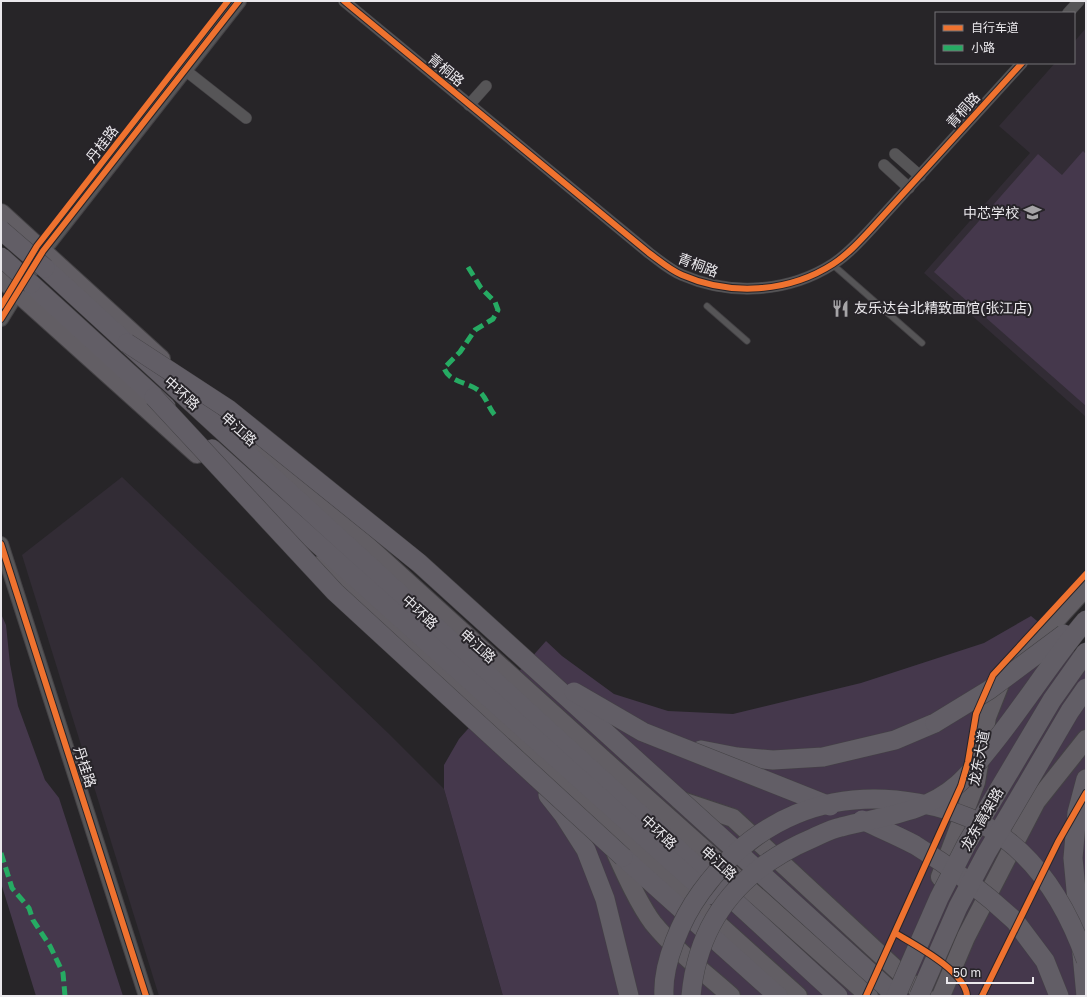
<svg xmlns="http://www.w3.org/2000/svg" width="1087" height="997" viewBox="0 0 1087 997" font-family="'Golos Text','Noto Sans SC',sans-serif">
	<rect width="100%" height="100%" fill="#272528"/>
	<g fill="#322c35">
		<polygon points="1086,28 1086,417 924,273 1030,153 999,126 1055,63 1074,63 1074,42"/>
		<polygon points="122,477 388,733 444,789 503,996 159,996 22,555"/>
	</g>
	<g fill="#45384c">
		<polygon points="1083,151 1086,154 1086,406 934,272 1038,154 1062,175"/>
		<polygon points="1,614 6,625 10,664 18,706 45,780 59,798 123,996 36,996 1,883"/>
		<polygon points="1031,616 1086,661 1086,996 503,996 444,789 444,765 459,739 546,641 562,656 614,694 668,711 733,714 861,683 984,643"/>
	</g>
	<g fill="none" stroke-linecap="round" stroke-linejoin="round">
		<defs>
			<g id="service">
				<polyline points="832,264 922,343"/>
				<polyline points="707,306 747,341"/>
			</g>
			<g id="minor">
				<path d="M 344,1 L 649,253 C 660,261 670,270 682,275 C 730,296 788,293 833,264 C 847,255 859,242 871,229 L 1022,63"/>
				<polyline points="1068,13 1079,1"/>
				<polyline points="185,70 246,118"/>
				<polyline points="469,105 486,86"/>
				<polyline points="895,154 920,176"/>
				<polyline points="884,165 909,188"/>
			</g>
			<g id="tertiary">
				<polyline points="1,319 43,251 239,1"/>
				<polyline points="1,544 146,996"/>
			</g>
			<g id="primary">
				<polyline points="1,213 161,359"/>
				<polyline points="1,278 197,454"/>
				<polyline points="232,423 603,759 869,996"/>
				<polyline points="320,565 798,996"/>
				<polyline points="679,800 733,818 925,996"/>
				<path d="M 613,847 C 624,871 638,903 653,923 C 675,950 705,973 731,996"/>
				<polyline points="940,877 976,782 987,717 1002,679 1086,587"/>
				<polyline points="941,996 966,937 1036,802 1086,739"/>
			</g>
			<g id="trunk">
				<polyline points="45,268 838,996"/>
				<polyline points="31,284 166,407"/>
				<polyline points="212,449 709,895"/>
				<polyline points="701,750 737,757 773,760 823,757 895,740 935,723"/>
				<polyline points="548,795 563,814 586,850 605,899 629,996"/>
				<polyline points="623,857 778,996"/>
				<polyline points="1015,921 1045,961 1059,996"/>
				<polyline points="1086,996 1073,858 1077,813 1086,779"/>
			</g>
		</defs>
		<use href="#service" stroke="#444245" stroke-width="7"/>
		<use href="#minor" stroke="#444245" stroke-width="12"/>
		<use href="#tertiary" stroke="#444245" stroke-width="16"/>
		<use href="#primary" stroke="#444245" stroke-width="20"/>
		<use href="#trunk" stroke="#444245" stroke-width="20"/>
		<use href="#service" stroke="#565557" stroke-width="5.5"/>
		<use href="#minor" stroke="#565557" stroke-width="11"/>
		<use href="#tertiary" stroke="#565557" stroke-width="14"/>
		<use href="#primary" stroke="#625e64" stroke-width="18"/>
		<use href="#trunk" stroke="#625e66" stroke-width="19"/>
		<defs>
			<g id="trunk-bridge">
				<polyline points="1,230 45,268"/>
				<polyline points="1,257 31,284"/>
				<polyline points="127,343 228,409 419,563 896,996"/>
				<polyline points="154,397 335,592 623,857"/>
				<polyline points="574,692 643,732 830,806"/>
				<polyline points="935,723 989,690 1064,634"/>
				<path d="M 862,820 C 879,828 898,836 915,845 C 951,867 984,892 1015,921"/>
				<path d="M 664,996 C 662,963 682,918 701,892 C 754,819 829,787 918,803 C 941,807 964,814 984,825 C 1036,854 1067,906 1086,960"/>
				<path d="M 691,996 C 698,919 742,868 813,838 C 822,834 831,829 841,827 C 882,816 924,814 958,784 C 971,773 981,758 992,745 C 1025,704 1052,660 1086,620"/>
				<polyline points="896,996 939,898 967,843 1052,700 1086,652"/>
				<polyline points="919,996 958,907 986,854 1070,711 1086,688"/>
			</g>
		</defs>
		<use href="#trunk-bridge" stroke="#444245" stroke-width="20" stroke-linecap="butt"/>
		<use href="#trunk-bridge" stroke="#625e66" stroke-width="19"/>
		<g stroke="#26ab63" stroke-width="5" stroke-dasharray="10 5" stroke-linecap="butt">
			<path d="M 468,267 L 481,288 L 495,302 L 498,310 L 493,319 L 475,330 L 460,352 L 444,368 C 449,382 467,382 478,390 C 488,398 488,410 498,418"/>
			<polyline points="1,853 12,888 29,908 33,920 50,946 63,973 65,996"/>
		</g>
		<defs>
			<g id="cycleway">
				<path d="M 344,1 L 649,253 C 660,261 670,270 682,275 C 730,296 788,293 833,264 C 847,255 859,242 871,229 L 1022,63"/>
				<polyline points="1,306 37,246 228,1"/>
				<polyline points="1,319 43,251 239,1"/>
				<polyline points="1,544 146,996"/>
				<path d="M 895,933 C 915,945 965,971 967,996"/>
				<polyline points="866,996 961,786 968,762 976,714 993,675 1086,574"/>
				<polyline points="982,996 1058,842 1086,793"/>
			</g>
		</defs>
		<use href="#cycleway" stroke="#272429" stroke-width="8"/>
		<use href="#cycleway" stroke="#ef722f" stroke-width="6"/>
	</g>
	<defs>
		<symbol id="school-bare" viewBox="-9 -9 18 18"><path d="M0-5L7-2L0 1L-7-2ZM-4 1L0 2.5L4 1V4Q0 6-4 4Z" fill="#a6a4a7" stroke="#272429" stroke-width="2.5" paint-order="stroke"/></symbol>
		<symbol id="restaurant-bare" viewBox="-9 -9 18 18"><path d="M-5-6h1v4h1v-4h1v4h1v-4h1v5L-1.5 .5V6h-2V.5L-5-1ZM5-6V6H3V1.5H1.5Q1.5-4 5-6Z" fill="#a6a4a7" stroke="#272429" stroke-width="2.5" paint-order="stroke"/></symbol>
	</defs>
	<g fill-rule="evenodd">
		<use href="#school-bare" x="1020" y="200" width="25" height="25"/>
		<use href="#restaurant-bare" x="828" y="296" width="25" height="25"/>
	</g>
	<g text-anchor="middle" stroke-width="4" stroke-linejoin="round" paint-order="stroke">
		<g font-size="14" fill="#eae8ec" stroke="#272429">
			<text transform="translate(446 70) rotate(40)" y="5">青桐路</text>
			<text transform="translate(963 110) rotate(-48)" y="5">青桐路</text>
			<text transform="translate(102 144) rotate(-52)" y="5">丹桂路</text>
			<text transform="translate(698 265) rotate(21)" y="5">青桐路</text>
			<text transform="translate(182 393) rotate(42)" y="5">中环路</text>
			<text transform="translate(239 429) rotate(42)" y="5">申江路</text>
			<text transform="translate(420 612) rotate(43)" y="5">中环路</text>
			<text transform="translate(478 646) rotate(42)" y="5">申江路</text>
			<text transform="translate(979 758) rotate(-79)" y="5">龙东大道</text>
			<text transform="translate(85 767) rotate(72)" y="5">丹桂路</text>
			<text transform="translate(982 819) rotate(-60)" y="5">龙东高架路</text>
			<text transform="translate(659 832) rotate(43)" y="5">中环路</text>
			<text transform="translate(719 863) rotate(42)" y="5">申江路</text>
		</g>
		<g font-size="14" fill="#eae8ec" stroke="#272429" text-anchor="end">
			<text x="1019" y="218">中芯学校</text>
			<text x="854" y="313" text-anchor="start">友乐达台北精致面馆(张江店)</text>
		</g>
	</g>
	<rect width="1087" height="997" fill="none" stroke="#eae8ec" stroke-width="4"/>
	<rect x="935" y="12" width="140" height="52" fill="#272429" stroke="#757277"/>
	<rect x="943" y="25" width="20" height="6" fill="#ef722f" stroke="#757277"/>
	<text x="971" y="32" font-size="12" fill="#eae8ec">自行车道</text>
	<rect x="943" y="45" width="20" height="6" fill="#26ab63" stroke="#757277"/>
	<text x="971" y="52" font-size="12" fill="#eae8ec">小路</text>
	<path d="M947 977v6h86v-6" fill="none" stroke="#eae8ec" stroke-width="2"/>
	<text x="953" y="977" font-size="12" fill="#eae8ec" stroke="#272429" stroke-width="3" paint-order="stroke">50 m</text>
</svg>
